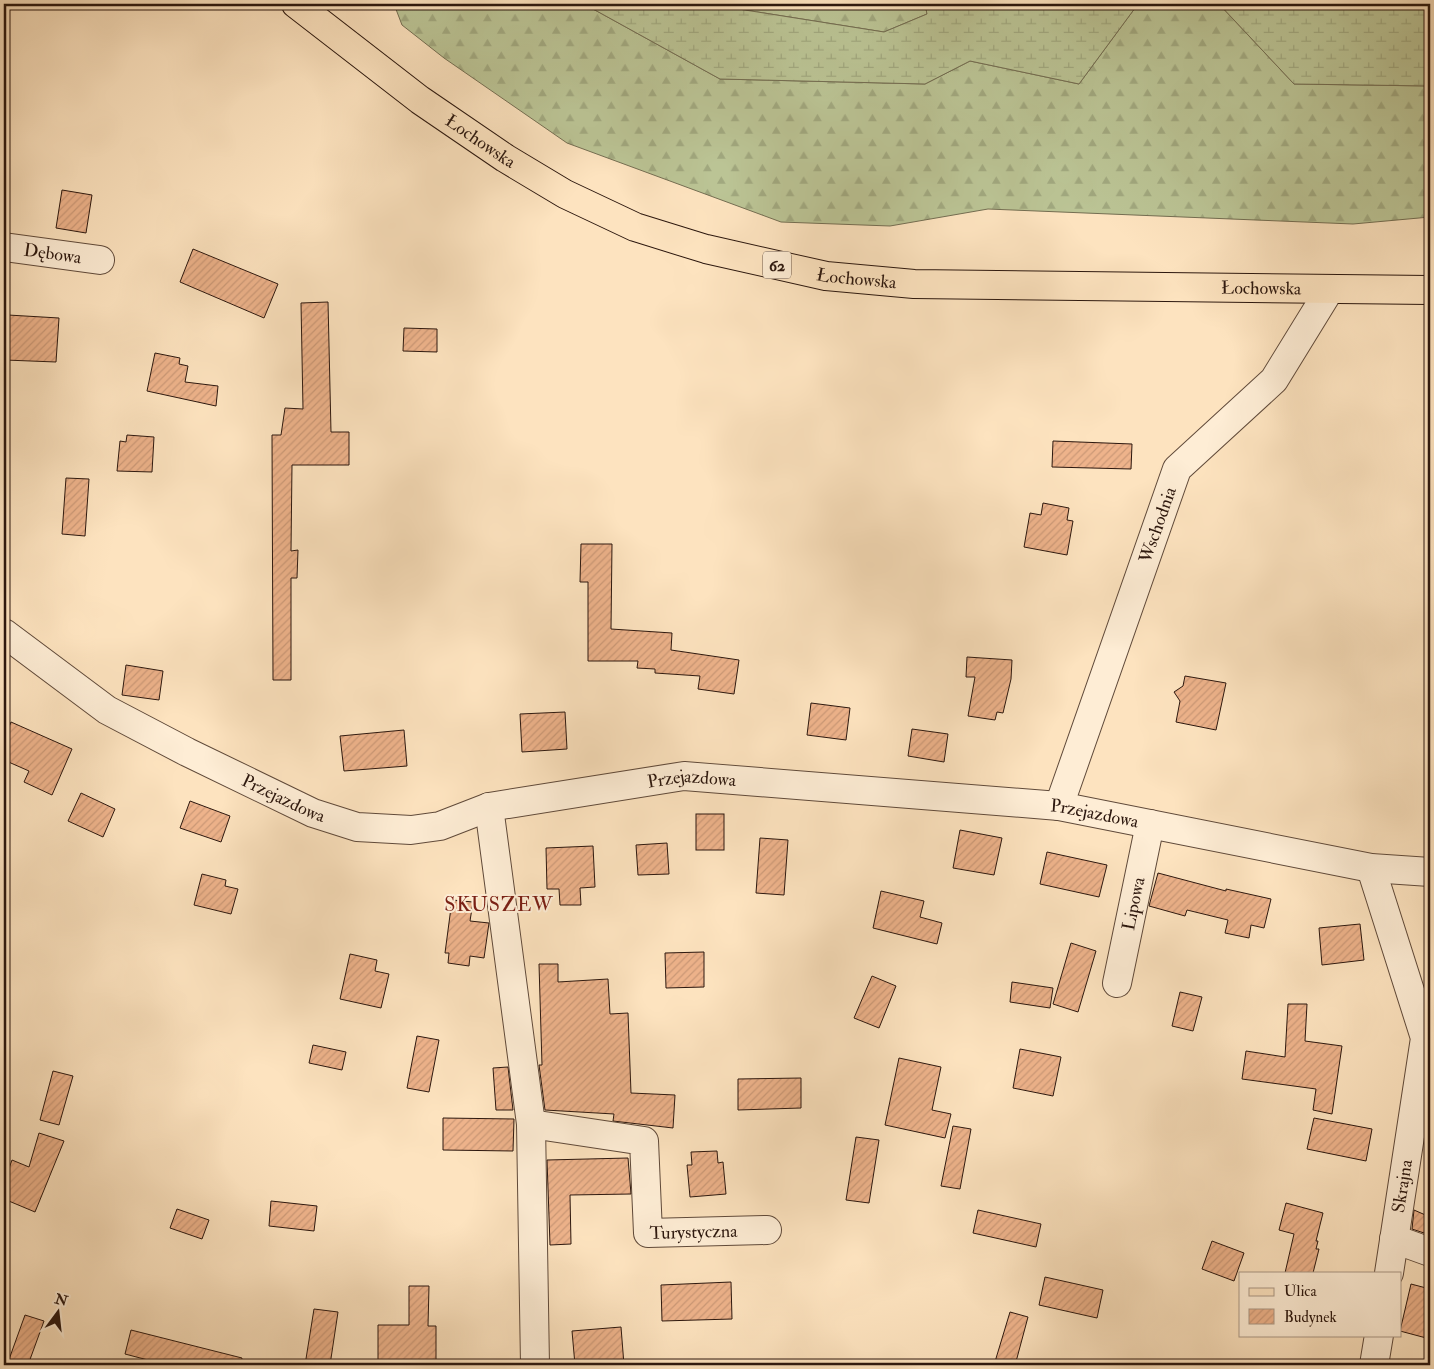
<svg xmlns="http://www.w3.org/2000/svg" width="1434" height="1369" viewBox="0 0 1434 1369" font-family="'IM FELL Double Pica',serif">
	<defs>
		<pattern id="forest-firs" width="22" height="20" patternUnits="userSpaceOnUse" patternTransform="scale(1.25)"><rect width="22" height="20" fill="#bbc495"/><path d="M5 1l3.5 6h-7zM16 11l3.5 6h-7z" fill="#a1a87f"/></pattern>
		<pattern id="wetland-marsh" width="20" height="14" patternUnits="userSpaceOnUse" patternTransform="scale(1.25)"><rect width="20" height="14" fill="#bbc495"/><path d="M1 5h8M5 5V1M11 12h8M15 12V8" fill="none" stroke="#a1a87f"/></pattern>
		<pattern id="building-hatch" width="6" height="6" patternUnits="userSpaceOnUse" patternTransform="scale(1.25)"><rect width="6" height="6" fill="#eeb38b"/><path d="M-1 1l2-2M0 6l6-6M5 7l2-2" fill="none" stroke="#c97"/></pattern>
	</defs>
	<rect width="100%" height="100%" fill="#fde3bf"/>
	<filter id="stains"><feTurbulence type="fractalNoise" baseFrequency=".004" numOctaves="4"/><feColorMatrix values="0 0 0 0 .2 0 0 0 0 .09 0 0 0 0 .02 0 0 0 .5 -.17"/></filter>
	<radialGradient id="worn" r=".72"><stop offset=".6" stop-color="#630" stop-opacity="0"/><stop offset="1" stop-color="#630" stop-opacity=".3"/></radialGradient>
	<g fill="url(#forest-firs)" stroke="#746e52">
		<polygon points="394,4 584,4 720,79 925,84 970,61 1079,84 1138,4 1219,4 1294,84 1430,86 1430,217 1353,224 988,209 890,226 781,222 567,143 444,58 402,25"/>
		<polygon points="707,4 925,4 927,14 884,32"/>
	</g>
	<g fill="url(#wetland-marsh)" stroke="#746e52">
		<polygon points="584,4 707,4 884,32 927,14 925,4 1138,4 1079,84 970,61 925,84 720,79"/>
		<polygon points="1219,4 1430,4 1430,86 1294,84"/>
	</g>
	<g fill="url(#building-hatch)" stroke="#2c170e">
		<polygon points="62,190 92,195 86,233 56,228"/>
		<polygon points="193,249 278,284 264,318 180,282"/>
		<polygon points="328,302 331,432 349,432 349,465 292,465 291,551 298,550 297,578 291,578 291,680 273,680 272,435 281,435 285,408 303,409 301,303"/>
		<polygon points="8,315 59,318 56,362 5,360"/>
		<polygon points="404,328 437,329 437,352 403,351"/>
		<polygon points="155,353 180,358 179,364 188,366 185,382 218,386 216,406 147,391"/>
		<polygon points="127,435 154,437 152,472 117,471 120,441 126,442"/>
		<polygon points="1053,441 1132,444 1131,469 1052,467"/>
		<polygon points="66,478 89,479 85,536 62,534"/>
		<polygon points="1043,503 1069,508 1067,520 1073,521 1067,555 1024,547 1030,513 1041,515"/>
		<polygon points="581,544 612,544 611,629 672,633 671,650 739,660 734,694 698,689 700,676 655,673 655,669 637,668 638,661 588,661 588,582 580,582"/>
		<polygon points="967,657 1012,660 1011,679 1003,713 997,712 995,720 968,716 975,677 966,677"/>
		<polygon points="126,665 163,671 159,700 122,695"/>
		<polygon points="1185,676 1226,683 1216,730 1176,722 1180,701 1174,692 1183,686"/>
		<polygon points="811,703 850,708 846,740 807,735"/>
		<polygon points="565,712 567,749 522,752 520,714"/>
		<polygon points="11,722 72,749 52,795 24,782 29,771 4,760 4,738"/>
		<polygon points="912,729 948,734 944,762 908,756"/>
		<polygon points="404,730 407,766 344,771 340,736"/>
		<polygon points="81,793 115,809 103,837 68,821"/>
		<polygon points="190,801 230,816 221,842 180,828"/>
		<rect x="696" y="814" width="28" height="36"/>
		<polygon points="960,830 1002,838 994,875 953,868"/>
		<polygon points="760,838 788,840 784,895 756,893"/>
		<polygon points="667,843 669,874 638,875 636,845"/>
		<polygon points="593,846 595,887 580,888 581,905 560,905 559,889 547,889 546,848"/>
		<polygon points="1047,852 1107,865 1099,897 1040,884"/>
		<polygon points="1158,873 1226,891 1226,889 1271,899 1264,928 1251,925 1249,938 1225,933 1228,920 1187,910 1185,916 1149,906"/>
		<polygon points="202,874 226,880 225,886 238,889 231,914 194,905"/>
		<polygon points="881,891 924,901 920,917 942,923 937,944 873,928"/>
		<polygon points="452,900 473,902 470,921 489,923 484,958 470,956 469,966 448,963 449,953 445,953"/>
		<polygon points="1360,924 1364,960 1322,965 1319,928"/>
		<polygon points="1071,943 1096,951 1078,1012 1053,1004"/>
		<polygon points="704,952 704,987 666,988 665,953"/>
		<polygon points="350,954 377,960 375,971 389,974 381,1008 340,999"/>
		<polygon points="539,964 558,964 558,982 608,979 610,1014 628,1013 631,1093 675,1095 673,1128 613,1121 614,1114 545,1110 539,1065 542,1065"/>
		<polygon points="872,976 896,986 879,1028 854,1018"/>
		<polygon points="1012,982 1053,988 1050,1008 1010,1002"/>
		<polygon points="1180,992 1202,997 1193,1031 1172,1026"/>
		<polygon points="1288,1004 1307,1004 1305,1041 1342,1046 1332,1114 1313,1110 1316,1089 1242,1079 1246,1051 1285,1057"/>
		<polygon points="417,1036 439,1040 429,1092 407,1088"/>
		<polygon points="313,1045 346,1052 342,1070 309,1063"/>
		<polygon points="1020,1049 1061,1057 1053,1096 1013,1088"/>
		<polygon points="899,1058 941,1067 932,1110 951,1114 945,1138 885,1125"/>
		<polygon points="508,1067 513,1110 496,1110 493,1068"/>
		<polygon points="53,1071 73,1076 59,1125 40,1120"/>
		<polygon points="801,1078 801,1108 738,1110 738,1079"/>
		<polygon points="443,1118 514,1119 513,1151 443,1150"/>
		<polygon points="1314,1118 1372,1129 1366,1161 1307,1149"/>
		<polygon points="953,1126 971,1129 960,1189 941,1186"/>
		<polygon points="39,1133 64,1141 35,1212 4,1199 4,1182 12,1160 29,1167"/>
		<polygon points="856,1137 879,1140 869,1203 846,1200"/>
		<polygon points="717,1151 718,1163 723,1162 726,1194 690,1197 687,1165 692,1165 691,1152"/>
		<polygon points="628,1158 631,1194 570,1195 571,1244 550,1245 547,1160"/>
		<polygon points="271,1201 317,1206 314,1231 269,1226"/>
		<polygon points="1286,1203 1323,1213 1316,1241 1318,1241 1316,1249 1319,1249 1313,1273 1285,1273 1294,1234 1279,1230"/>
		<polygon points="177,1209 209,1220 202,1239 170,1228"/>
		<polygon points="978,1210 1041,1224 1036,1247 973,1233"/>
		<polygon points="1414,1210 1430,1217 1430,1235 1412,1229"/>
		<polygon points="1212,1241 1244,1253 1234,1281 1202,1269"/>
		<polygon points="1045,1277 1103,1290 1097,1318 1039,1305"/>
		<polygon points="731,1282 732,1319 662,1321 661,1285"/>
		<polygon points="1411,1284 1430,1289 1430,1339 1400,1331"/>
		<polygon points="409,1286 429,1286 428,1326 436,1326 436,1361 378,1360 378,1325 409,1325"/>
		<polygon points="314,1309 338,1312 330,1365 305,1365"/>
		<polygon points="1010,1312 1028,1317 1017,1358 1014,1365 994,1365"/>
		<polygon points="25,1315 44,1321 28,1365 7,1365"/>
		<polygon points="621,1327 624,1365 575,1365 572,1331"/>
		<polygon points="131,1330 242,1358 241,1365 167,1365 125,1354"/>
	</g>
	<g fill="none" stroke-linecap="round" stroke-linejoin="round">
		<defs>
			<g id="minor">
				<path id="s1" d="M 4,247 L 100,260"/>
				<path id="s2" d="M 4,633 L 107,710 L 187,752 L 313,813 L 357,827 L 411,830 L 440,826 L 489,807 L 684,776 L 1059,806 L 1371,868 L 1430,872"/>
				<path id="s3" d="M 1059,806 L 1177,469 L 1274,380 L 1330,289"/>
				<polyline points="489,807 531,1124 535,1365"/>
				<polyline points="1371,868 1425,1038 1389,1273"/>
				<path id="s4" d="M 1117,983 L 1150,824"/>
				<path id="s5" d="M 531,1124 L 644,1141 L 648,1233 L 767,1230"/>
				<polyline points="1394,1239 1430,1252"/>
				<polyline points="1374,1365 1379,1335"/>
			</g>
			<g id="major">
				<path id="s6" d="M 296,4 L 420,100 L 505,158 L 565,194 L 635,227 L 706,249 L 826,276 L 914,284 L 1430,290"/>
			</g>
		</defs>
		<use href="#minor" stroke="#604a3a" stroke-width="30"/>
		<use href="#major" stroke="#2c170e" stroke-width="30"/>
		<use href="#minor" stroke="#feedd5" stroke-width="28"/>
		<use href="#major" stroke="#fde3bf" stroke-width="28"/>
	</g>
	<g text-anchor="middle" stroke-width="4" stroke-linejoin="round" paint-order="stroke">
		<rect fill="#feedd5" stroke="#6b574a" stroke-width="1" x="763" y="251.5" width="28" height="27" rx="4"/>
		<g font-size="16" font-weight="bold" fill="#2c170e">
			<text x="777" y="271">62</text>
		</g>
		<g font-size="18" fill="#2c170e" stroke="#feedd5">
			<text dy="6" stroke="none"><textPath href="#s6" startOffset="230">Łochowska</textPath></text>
			<text dy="6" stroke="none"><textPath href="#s1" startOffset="49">Dębowa</textPath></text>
			<text dy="6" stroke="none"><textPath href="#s6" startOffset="635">Łochowska</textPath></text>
			<text dy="6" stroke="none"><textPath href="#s6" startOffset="1040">Łochowska</textPath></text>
			<text dy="6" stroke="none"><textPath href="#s3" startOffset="298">Wschodnia</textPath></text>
			<text dy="6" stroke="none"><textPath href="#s2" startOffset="746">Przejazdowa</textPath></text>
			<text dy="6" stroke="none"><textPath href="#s2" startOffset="326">Przejazdowa</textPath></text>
			<text dy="6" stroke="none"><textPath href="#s2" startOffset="1151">Przejazdowa</textPath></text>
			<text dy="6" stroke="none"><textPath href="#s4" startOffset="81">Lipowa</textPath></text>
			<text transform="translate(1402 1186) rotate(-81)" y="6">Skrajna</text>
			<text dy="6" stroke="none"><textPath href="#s5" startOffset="252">Turystyczna</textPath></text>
		</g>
		<g font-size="20" letter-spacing="1" fill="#7a1f14" stroke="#feedd5">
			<text x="499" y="911">SKUSZEW</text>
		</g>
	</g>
	<rect width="1434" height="1369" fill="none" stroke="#fde3bf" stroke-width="20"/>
	<rect x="5" y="5" width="1424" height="1359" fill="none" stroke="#2c170e" stroke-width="2.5"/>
	<rect x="10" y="10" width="1414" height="1349" fill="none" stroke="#2c170e"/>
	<rect x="1239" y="1272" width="162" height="65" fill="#feedd5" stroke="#aa9785"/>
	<rect x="1249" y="1288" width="25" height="8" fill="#fde3bf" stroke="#aa9785"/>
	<text x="1284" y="1296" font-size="15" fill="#2c170e">Ulica</text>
	<rect x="1249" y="1309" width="25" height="15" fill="url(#building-hatch)" stroke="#aa9785"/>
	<text x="1284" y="1322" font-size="15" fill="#2c170e">Budynek</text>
	<g transform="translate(58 1312) rotate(15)" stroke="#feedd5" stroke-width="4" paint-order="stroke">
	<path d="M0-4L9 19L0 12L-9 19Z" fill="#2c170e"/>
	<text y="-8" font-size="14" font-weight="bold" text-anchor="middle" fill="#2c170e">N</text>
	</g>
	<rect width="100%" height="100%" filter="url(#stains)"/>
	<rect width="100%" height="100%" fill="url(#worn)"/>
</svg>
